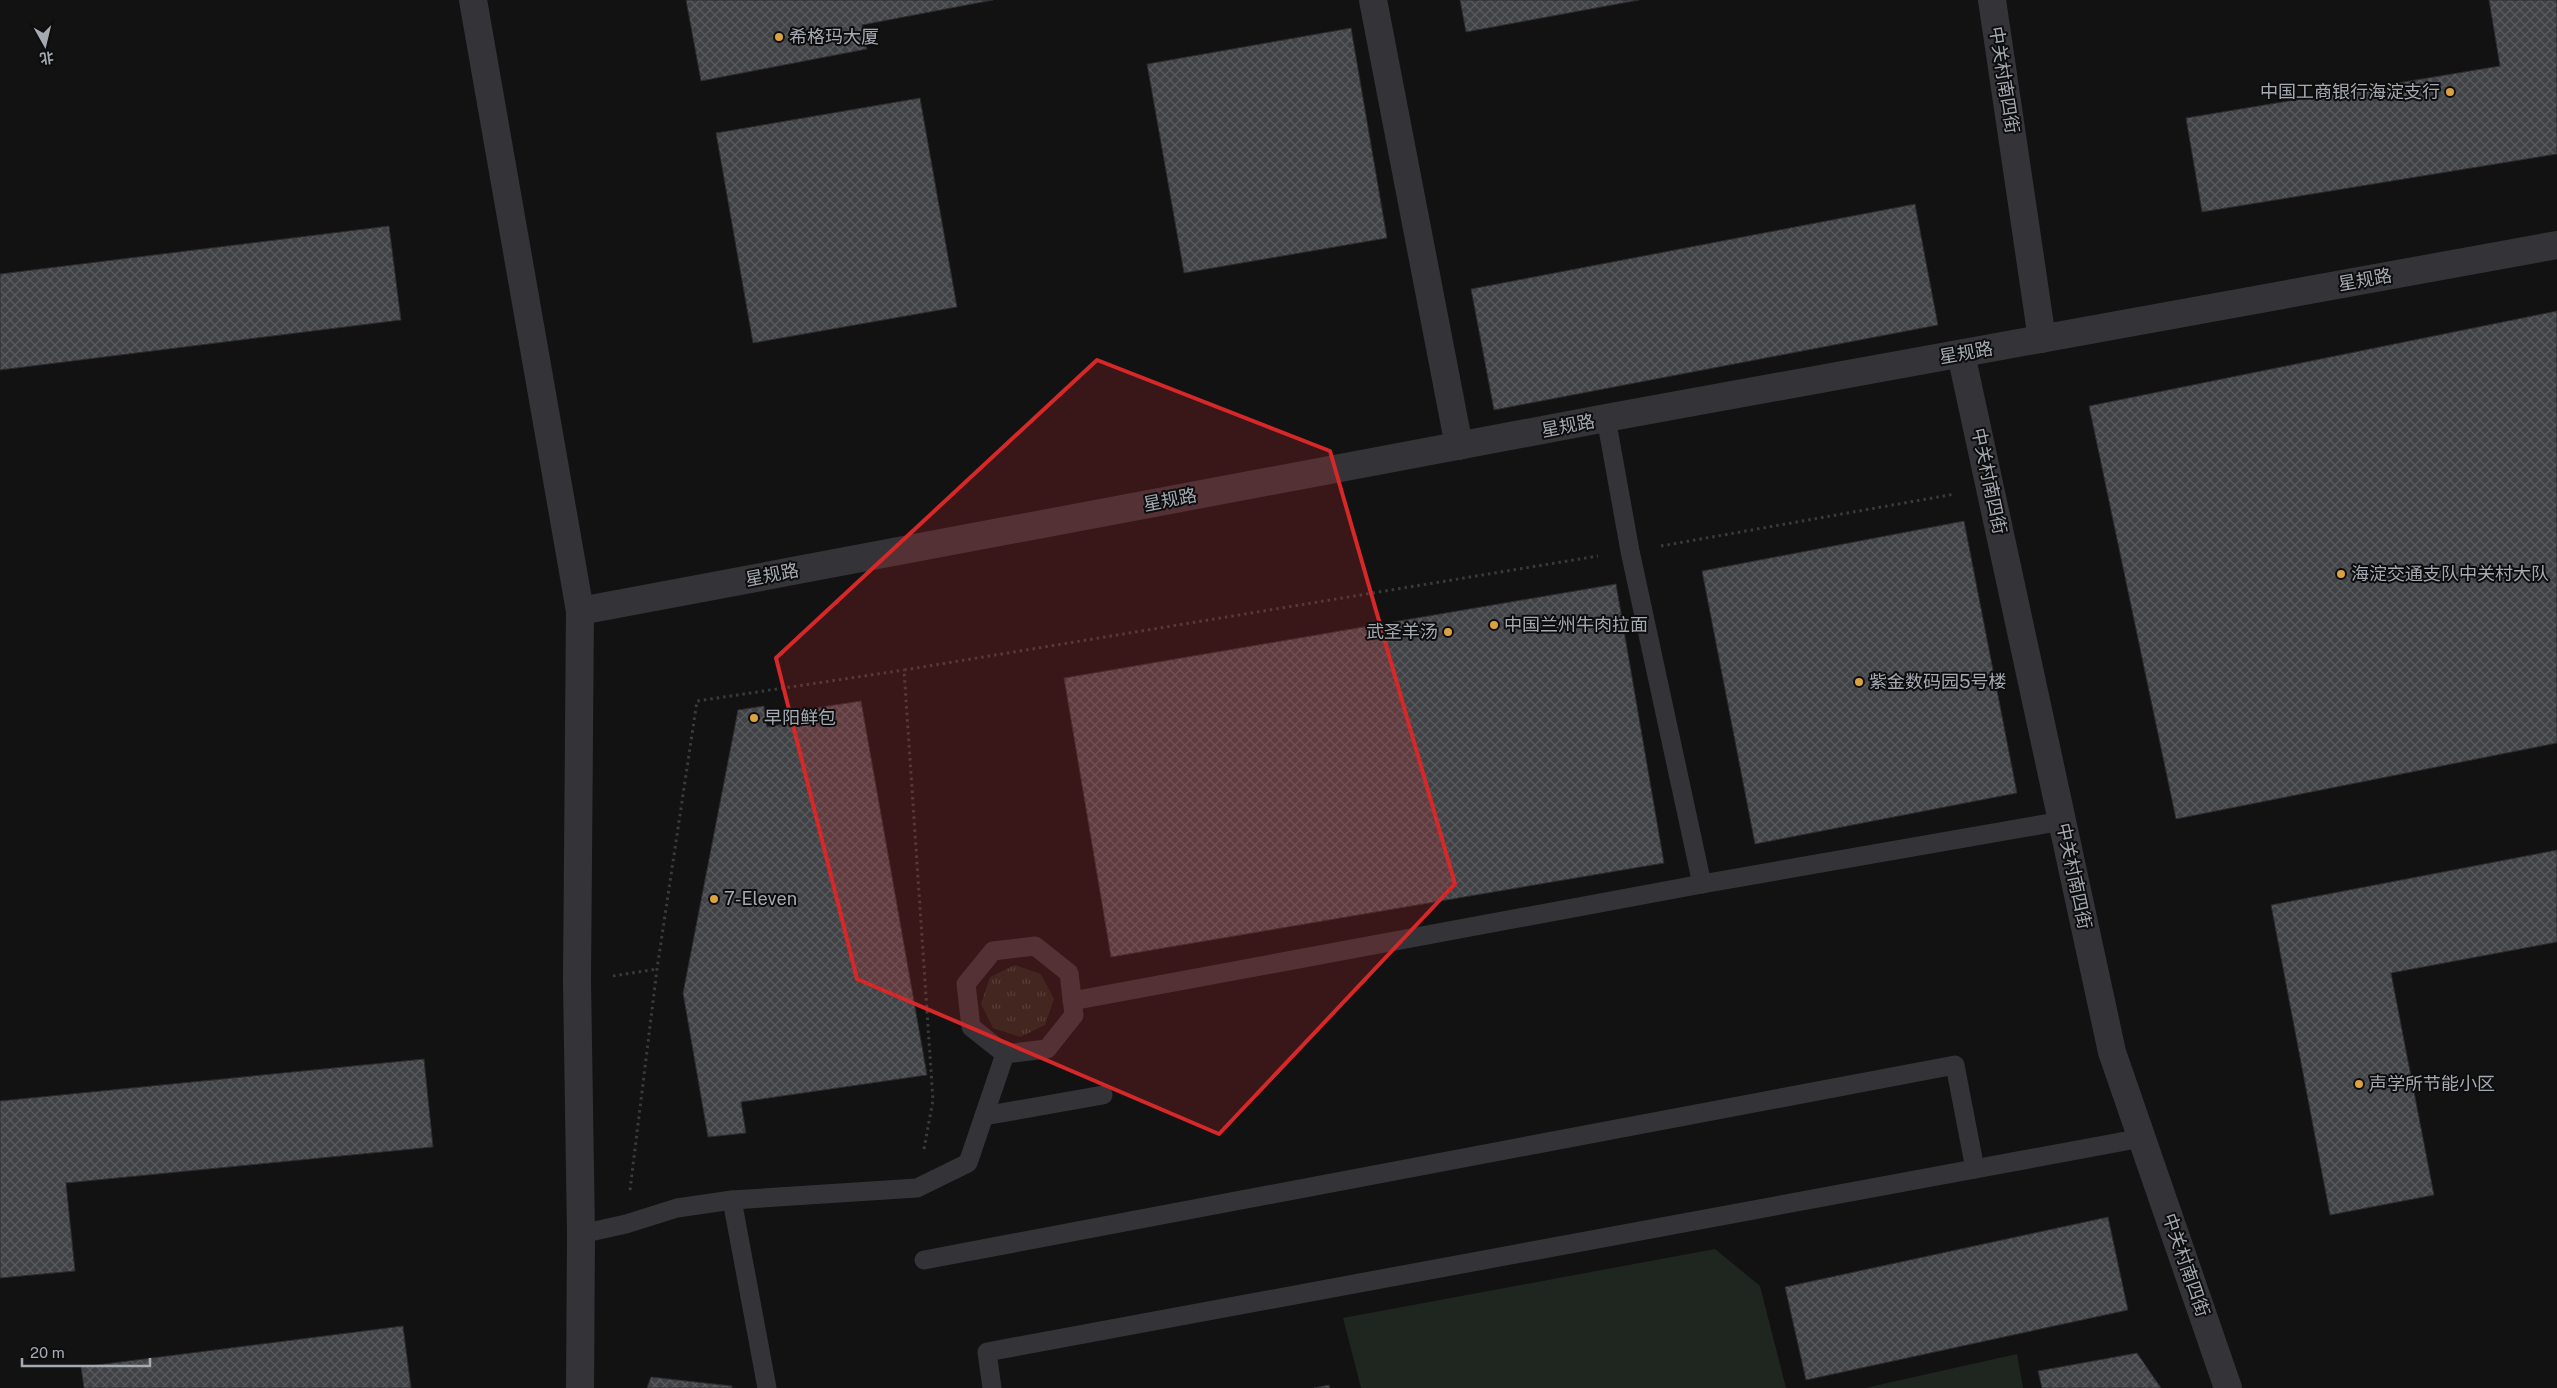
<svg xmlns="http://www.w3.org/2000/svg" width="2557" height="1388" viewBox="0 0 2557 1388" font-family="'Public Sans','Noto Sans SC',sans-serif">
	<defs>
		<pattern id="grass-tufts" width="24" height="20" patternUnits="userSpaceOnUse" patternTransform="scale(1.25)"><rect width="24" height="20" fill="#1f261f"/><path d="M3 7l-1-3M5 7V3M7 7l1-3M15 17l-1-3M17 17v-4M19 17l1-3" fill="none" stroke="#3d433d"/></pattern>
		<pattern id="building-cross-hatch" width="8" height="8" patternUnits="userSpaceOnUse" patternTransform="scale(1.25)"><rect width="8" height="8" fill="#414246"/><path d="M0 0l8 8M0 8l8-8" fill="none" stroke="#595b5e"/></pattern>
	</defs>
	<rect width="100%" height="100%" fill="#121213"/>
	<polygon fill="url(#grass-tufts)" points="1015,965 1041,974 1054,999 1045,1025 1020,1037 993,1028 981,1004 990,977"/>
	<g fill="#1f261f">
		<polygon points="1715,1249 1760,1286 1786,1388 1361,1388 1343,1318"/>
		<polygon points="2017,1354 2023,1388 1865,1388"/>
	</g>
	<g fill="url(#building-cross-hatch)" stroke="#2c2c2f">
		<polygon points="686,0 993,0 862,25 867,49 701,81"/>
		<polygon points="1460,0 1639,0 1466,32"/>
		<polygon points="2489,0 2557,0 2557,154 2202,212 2186,118 2500,66"/>
		<polygon points="1351,28 1387,238 1184,273 1147,64"/>
		<polygon points="920,98 957,307 753,343 716,133"/>
		<polygon points="1915,204 1938,325 1494,410 1471,289"/>
		<polygon points="389,226 401,320 0,370 0,274"/>
		<polygon points="2557,311 2557,743 2176,819 2089,406"/>
		<polygon points="1964,521 2017,793 1755,844 1702,571"/>
		<polygon points="1616,584 1664,863 1111,957 1064,678"/>
		<polygon points="861,701 927,1075 741,1102 746,1133 708,1137 683,993 738,710 764,706 767,727 783,724 782,713"/>
		<polygon points="2557,850 2557,942 2391,973 2434,1195 2330,1215 2271,905"/>
		<polygon points="424,1059 433,1147 66,1183 75,1271 0,1278 0,1101"/>
		<polygon points="2108,1217 2128,1310 1806,1380 1785,1287"/>
		<polygon points="403,1326 411,1388 84,1388 81,1367"/>
		<polygon points="2137,1353 2161,1388 2042,1388 2038,1371"/>
		<polygon points="651,1377 732,1386 732,1388 647,1388"/>
		<polygon points="1329,1385 1330,1388 1314,1388"/>
	</g>
	<g fill="none" stroke-linecap="round" stroke-linejoin="round">
		<g stroke="#3a3b3f" stroke-width="3" stroke-dasharray="2.5 4" stroke-linecap="butt">
			<polyline points="1661,546 1955,494"/>
			<polyline points="613,976 657,969"/>
			<polyline points="924,1149 933,1100 904,670 1598,556"/>
			<polyline points="630,1190 657,969 697,701 904,670"/>
		</g>
		<g stroke="#343438" stroke-width="19">
			<polyline points="1606,418 1630,551 1702,884"/>
			<polygon points="1035,946 1069,973 1074,1015 1047,1049 1005,1054 971,1027 966,984 993,951"/>
			<polyline points="1072,1001 1702,884 2062,821"/>
			<polyline points="984,1116 1103,1095"/>
			<polyline points="732,1200 767,1388"/>
			<polyline points="581,1234 626,1224 677,1208 732,1200 917,1188 968,1163 1005,1054"/>
			<polyline points="924,1260 1955,1065 1975,1169"/>
			<polyline points="992,1388 987,1352 2142,1138"/>
		</g>
		<g stroke="#343438" stroke-width="28">
			<polyline points="473,0 580,611 577,981 581,1234 580,1388"/>
			<polyline points="1373,0 1459,446"/>
		</g>
		<g stroke="#343438" stroke-width="28">
			<polyline points="1992,0 2042,339"/>
			<polyline points="1961,354 2112,1052 2228,1388"/>
			<polyline points="580,611 1606,418 2557,245"/>
		</g>
	</g>
	<path fill="#d62828" fill-opacity="0.2" stroke="#d62828" stroke-width="4" stroke-linejoin="round" d="M 1097,360 L 1330,451 L 1455,884 L 1219,1134 L 857,979 L 776,658 Z"/>
	<g fill="#dda240" stroke="#0d0d0e" stroke-width="2">
		<circle cx="779" cy="37" r="5"/>
		<circle cx="2450" cy="92" r="5"/>
		<circle cx="2341" cy="574" r="5"/>
		<circle cx="1494" cy="625" r="5"/>
		<circle cx="1448" cy="632" r="5"/>
		<circle cx="1859" cy="682" r="5"/>
		<circle cx="754" cy="718" r="5"/>
		<circle cx="714" cy="899" r="5"/>
		<circle cx="2359" cy="1084" r="5"/>
	</g>
	<g text-anchor="middle" stroke-width="4" stroke-linejoin="round" paint-order="stroke">
		<g font-size="18" fill="#a5aab2" stroke="#0d0d0e" text-anchor="start">
			<text x="789" y="43">希格玛大厦</text>
			<text x="2440" y="98" text-anchor="end">中国工商银行海淀支行</text>
			<text x="2351" y="580">海淀交通支队中关村大队</text>
			<text x="1504" y="631">中国兰州牛肉拉面</text>
			<text x="1438" y="638" text-anchor="end">武圣羊汤</text>
			<text x="1869" y="688">紫金数码园5号楼</text>
			<text x="764" y="724">早阳鲜包</text>
			<text x="724" y="905">7-Eleven</text>
			<text x="2369" y="1090">声学所节能小区</text>
		</g>
		<g font-size="18" fill="#a5aab2" stroke="#0d0d0e">
			<text transform="translate(2004 80) rotate(81)" y="6">中关村南四街</text>
			<text transform="translate(2365 280) rotate(-10)" y="6">星规路</text>
			<text transform="translate(1966 353) rotate(-10)" y="6">星规路</text>
			<text transform="translate(1568 426) rotate(-11)" y="6">星规路</text>
			<text transform="translate(1989 481) rotate(78)" y="6">中关村南四街</text>
			<text transform="translate(1170 500) rotate(-11)" y="6">星规路</text>
			<text transform="translate(772 575) rotate(-11)" y="6">星规路</text>
			<text transform="translate(2074 876) rotate(78)" y="6">中关村南四街</text>
			<text transform="translate(2186 1265) rotate(71)" y="6">中关村南四街</text>
		</g>
	</g>
	<g transform="translate(45 45) rotate(172)" stroke="#0d0d0e" stroke-width="4" paint-order="stroke">
	<path d="M0-4L9 19L0 12L-9 19Z" fill="#a5aab2"/>
	<text y="-8" font-size="14" font-weight="bold" text-anchor="middle" fill="#a5aab2">北</text>
	</g>
	<path d="M22 1358v8h128v-8" fill="none" stroke="#a5aab2" stroke-width="2.5"/>
	<text x="30" y="1358" font-size="15" fill="#a5aab2" stroke="#0d0d0e" stroke-width="4" paint-order="stroke">20 m</text>
</svg>
